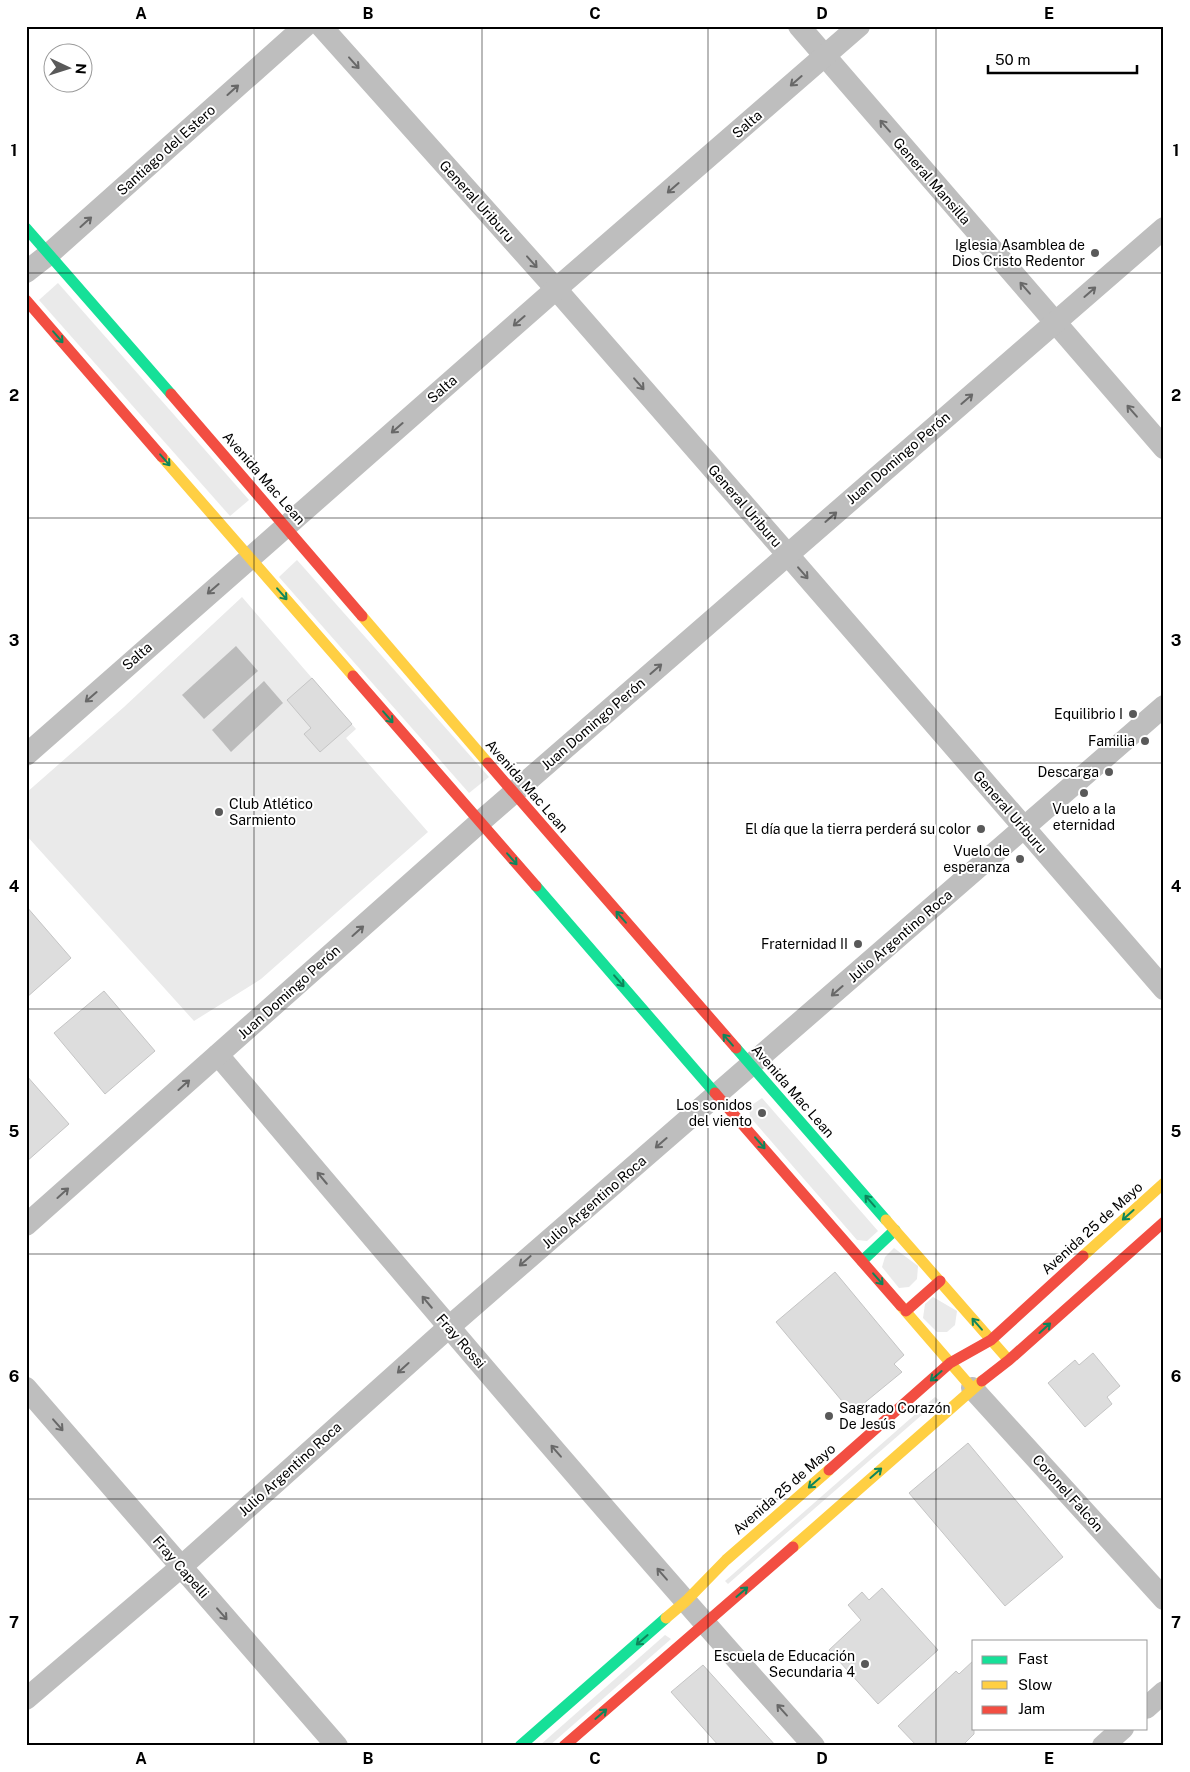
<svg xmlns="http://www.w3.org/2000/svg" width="1190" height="1772" viewBox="0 0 1190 1772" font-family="'Public Sans',sans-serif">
	<rect width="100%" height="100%" fill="#fff"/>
	<g fill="#eaeaea">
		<polygon points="58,283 249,500 230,516 39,300"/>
		<polygon points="297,560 489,777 469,793 279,577"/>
		<polygon points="242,597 356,729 346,738 428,832 261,979 194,1021 26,835 26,793 124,707"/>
		<polygon points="762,1098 878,1231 867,1241 857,1240 750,1117 749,1107"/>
		<polygon points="894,1248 918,1266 917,1279 909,1287 899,1288 882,1267 885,1257"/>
		<polygon points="933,1297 957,1311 955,1325 947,1332 937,1332 923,1318 925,1304"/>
		<polygon points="935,1397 939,1400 728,1584 725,1581"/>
		<polygon points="665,1635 671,1639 549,1746 539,1746"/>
	</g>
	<g fill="#bcbcbc">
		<polygon points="236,646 258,671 204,719 182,695"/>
		<polygon points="264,681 283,703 231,752 212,730"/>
	</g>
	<g fill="#ddd" stroke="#c5c5c5">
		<polygon points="312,678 352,724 320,752 304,734 311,728 287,700"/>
		<polygon points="26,906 71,958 26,998"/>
		<polygon points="104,991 155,1051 105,1094 54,1033"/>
		<polygon points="26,1075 69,1124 26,1162"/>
		<polygon points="835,1272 904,1355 894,1364 902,1372 852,1413 776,1322"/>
		<polygon points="1093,1353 1120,1386 1107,1397 1112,1404 1085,1427 1048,1383 1075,1360 1079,1365"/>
		<polygon points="968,1443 1063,1557 1005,1606 909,1493"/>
		<polygon points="882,1588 938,1650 878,1704 829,1650 861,1620 848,1605 862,1592 869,1600"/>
		<polygon points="974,1660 974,1734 962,1746 917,1746 898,1726 956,1671 959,1674"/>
		<polygon points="703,1665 776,1746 719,1746 671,1692"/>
	</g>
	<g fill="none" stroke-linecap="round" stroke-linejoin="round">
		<g stroke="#bebebe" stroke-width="22">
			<polyline points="321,26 556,289 788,555 1164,989"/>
			<polyline points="799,26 1164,448"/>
			<polyline points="26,272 49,254 305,26"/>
			<polyline points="26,755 556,289 859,26"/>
			<path d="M 218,1055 C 415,1287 611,1520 814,1746"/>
			<polyline points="26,1225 480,822 1164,228"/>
			<polyline points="26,1388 337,1746"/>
			<polyline points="972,1388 1164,1599"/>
			<polyline points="26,1699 181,1567 449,1327 1164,706"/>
			<polyline points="1146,1708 1164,1692"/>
			<polyline points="1103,1746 1123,1728"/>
		</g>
		<g stroke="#16e098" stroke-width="11">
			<polyline points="26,228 171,394"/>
			<polyline points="536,886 715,1093"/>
			<polyline points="736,1048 886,1220"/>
			<polyline points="862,1261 895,1230"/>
			<polyline points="520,1746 666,1618"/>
		</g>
		<g stroke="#ffcf43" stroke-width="11">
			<polyline points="162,457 353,676"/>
			<polyline points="362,616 488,763"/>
			<polyline points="886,1220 1006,1357"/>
			<polyline points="1083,1256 1164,1183"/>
			<polyline points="901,1306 972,1388"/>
			<polyline points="793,1547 982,1381"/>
			<polyline points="666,1618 686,1601 726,1560 829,1470"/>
		</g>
		<g stroke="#f24e42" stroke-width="11">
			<polyline points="26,300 162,457"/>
			<polyline points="171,394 362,616"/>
			<polyline points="353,676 536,886"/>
			<polyline points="488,763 736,1048"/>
			<polyline points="715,1093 901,1306"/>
			<polyline points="906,1311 940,1281"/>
			<polyline points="982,1381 1009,1360 1164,1222"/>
			<polyline points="829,1470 950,1363 991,1340 1083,1256"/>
			<polyline points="564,1746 793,1547"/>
		</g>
	</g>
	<defs><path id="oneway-shaft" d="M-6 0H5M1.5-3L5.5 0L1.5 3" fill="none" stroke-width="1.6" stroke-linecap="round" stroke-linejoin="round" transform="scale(1.25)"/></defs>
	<g stroke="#686868">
		<use href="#oneway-shaft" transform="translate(354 63) rotate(48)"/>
		<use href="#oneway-shaft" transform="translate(796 81) rotate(139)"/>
		<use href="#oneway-shaft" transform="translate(233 90) rotate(-42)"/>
		<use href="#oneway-shaft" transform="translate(885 126) rotate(-131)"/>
		<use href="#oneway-shaft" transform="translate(673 188) rotate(139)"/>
		<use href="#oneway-shaft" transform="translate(86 222) rotate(-42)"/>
		<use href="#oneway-shaft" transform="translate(532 262) rotate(48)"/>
		<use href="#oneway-shaft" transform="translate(1025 288) rotate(-131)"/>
		<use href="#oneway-shaft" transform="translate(1090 292) rotate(-41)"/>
		<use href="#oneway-shaft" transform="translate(519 321) rotate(139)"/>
		<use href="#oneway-shaft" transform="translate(639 384) rotate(49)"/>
		<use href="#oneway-shaft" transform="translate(967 399) rotate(-41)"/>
		<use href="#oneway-shaft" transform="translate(1132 411) rotate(-131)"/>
		<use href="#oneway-shaft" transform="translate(397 428) rotate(139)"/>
		<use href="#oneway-shaft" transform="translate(831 517) rotate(-41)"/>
		<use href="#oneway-shaft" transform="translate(803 573) rotate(49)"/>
		<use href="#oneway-shaft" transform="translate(213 589) rotate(139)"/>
		<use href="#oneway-shaft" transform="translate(656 669) rotate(-41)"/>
		<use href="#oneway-shaft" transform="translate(91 697) rotate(139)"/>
		<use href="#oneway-shaft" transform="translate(358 931) rotate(-42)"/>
		<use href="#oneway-shaft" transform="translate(837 991) rotate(139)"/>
		<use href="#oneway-shaft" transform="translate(184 1085) rotate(-42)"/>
		<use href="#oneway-shaft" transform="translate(661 1143) rotate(139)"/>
		<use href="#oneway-shaft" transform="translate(322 1178) rotate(-130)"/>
		<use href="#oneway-shaft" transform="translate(63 1193) rotate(-42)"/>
		<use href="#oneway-shaft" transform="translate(525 1261) rotate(139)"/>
		<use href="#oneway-shaft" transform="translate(427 1302) rotate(-130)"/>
		<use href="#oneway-shaft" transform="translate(403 1368) rotate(138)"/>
		<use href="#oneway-shaft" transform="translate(58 1425) rotate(49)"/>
		<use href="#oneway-shaft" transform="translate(556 1451) rotate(-131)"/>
		<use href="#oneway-shaft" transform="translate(662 1574) rotate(-131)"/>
		<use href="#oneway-shaft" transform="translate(222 1614) rotate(49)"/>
		<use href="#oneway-shaft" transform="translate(782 1710) rotate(-132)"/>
	</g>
	<g stroke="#0d865b">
		<use href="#oneway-shaft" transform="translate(58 337) rotate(49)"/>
		<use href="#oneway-shaft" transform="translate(165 460) rotate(49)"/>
		<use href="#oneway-shaft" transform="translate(282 594) rotate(49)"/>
		<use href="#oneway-shaft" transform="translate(388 717) rotate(49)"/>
		<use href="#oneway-shaft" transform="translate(512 859) rotate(49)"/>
		<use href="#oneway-shaft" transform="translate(621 917) rotate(-131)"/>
		<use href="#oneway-shaft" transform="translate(619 981) rotate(49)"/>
		<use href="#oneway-shaft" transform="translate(728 1040) rotate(-131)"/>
		<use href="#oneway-shaft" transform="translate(760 1143) rotate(49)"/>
		<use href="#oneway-shaft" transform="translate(870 1201) rotate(-131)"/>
		<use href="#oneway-shaft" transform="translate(1128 1215) rotate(138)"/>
		<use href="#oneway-shaft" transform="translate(878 1279) rotate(49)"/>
		<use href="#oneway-shaft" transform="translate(977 1324) rotate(-131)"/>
		<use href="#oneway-shaft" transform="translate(1045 1328) rotate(-42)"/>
		<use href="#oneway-shaft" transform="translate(936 1376) rotate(139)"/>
		<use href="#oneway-shaft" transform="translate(876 1473) rotate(-41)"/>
		<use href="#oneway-shaft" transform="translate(814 1483) rotate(139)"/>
		<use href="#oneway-shaft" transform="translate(742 1592) rotate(-41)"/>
		<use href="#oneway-shaft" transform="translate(642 1640) rotate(139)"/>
		<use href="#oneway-shaft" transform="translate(601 1714) rotate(-41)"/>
	</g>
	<path fill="none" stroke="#000" stroke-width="1" stroke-opacity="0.55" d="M 254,26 L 254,1746M 482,26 L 482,1746M 708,26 L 708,1746M 936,26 L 936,1746M 26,273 L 1164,273M 26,518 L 1164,518M 26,763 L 1164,763M 26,1009 L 1164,1009M 26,1254 L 1164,1254M 26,1499 L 1164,1499"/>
	<g fill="#595959" stroke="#fff" stroke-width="2">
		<circle cx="1095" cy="253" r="5"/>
		<circle cx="1133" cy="714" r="5"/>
		<circle cx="1145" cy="741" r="5"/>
		<circle cx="1109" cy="772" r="5"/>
		<circle cx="1084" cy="793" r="5"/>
		<circle cx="219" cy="812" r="5"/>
		<circle cx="981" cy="829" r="5"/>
		<circle cx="1020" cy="859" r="5"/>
		<circle cx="858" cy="944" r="5"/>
		<circle cx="762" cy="1113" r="5"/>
		<circle cx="829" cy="1416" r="5"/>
		<circle cx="865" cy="1664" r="5"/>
	</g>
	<g text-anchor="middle" stroke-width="4" stroke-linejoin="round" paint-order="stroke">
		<g font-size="14" fill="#000" stroke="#fff">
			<text transform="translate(747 124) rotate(-41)" y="5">Salta</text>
			<text transform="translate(166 150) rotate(-42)" y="5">Santiago del Estero</text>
			<text transform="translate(932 181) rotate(49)" y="5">General Mansilla</text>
			<text transform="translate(477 201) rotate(48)" y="5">General Uriburu</text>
			<text transform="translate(442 389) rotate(-41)" y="5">Salta</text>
			<text transform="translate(898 458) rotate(-41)" y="5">Juan Domingo Perón</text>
			<text transform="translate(264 478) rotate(49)" y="5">Avenida Mac Lean</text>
			<text transform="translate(745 506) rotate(49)" y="5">General Uriburu</text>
			<text transform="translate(137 656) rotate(-41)" y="5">Salta</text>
			<text transform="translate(593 724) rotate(-41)" y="5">Juan Domingo Perón</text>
			<text transform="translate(527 786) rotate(49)" y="5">Avenida Mac Lean</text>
			<text transform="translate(1010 812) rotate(49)" y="5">General Uriburu</text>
			<text transform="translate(900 936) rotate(-41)" y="5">Julio Argentino Roca</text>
			<text transform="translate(289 992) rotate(-42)" y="5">Juan Domingo Perón</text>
			<text transform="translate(793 1091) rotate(49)" y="5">Avenida Mac Lean</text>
			<text transform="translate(594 1202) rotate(-41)" y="5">Julio Argentino Roca</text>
			<text transform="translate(1092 1228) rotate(-42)" y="5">Avenida 25 de Mayo</text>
			<text transform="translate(461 1341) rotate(49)" y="5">Fray Rossi</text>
			<text transform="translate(290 1469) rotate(-42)" y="5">Julio Argentino Roca</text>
			<text transform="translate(784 1489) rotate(-41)" y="5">Avenida 25 de Mayo</text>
			<text transform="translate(1068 1493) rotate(48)" y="5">Coronel Falcón</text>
			<text transform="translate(181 1567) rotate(49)" y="5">Fray Capelli</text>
		</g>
		<g font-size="14" fill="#000" stroke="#fff" text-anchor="end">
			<text x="1085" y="250">Iglesia Asamblea de<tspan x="1085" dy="16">Dios Cristo Redentor</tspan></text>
			<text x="1123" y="719">Equilibrio I</text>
			<text x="1135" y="746">Familia</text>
			<text x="1099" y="777">Descarga</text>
			<text x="229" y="809" text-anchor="start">Club Atlético<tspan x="229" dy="16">Sarmiento</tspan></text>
			<text x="1084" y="814" text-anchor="middle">Vuelo a la<tspan x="1084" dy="16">eternidad</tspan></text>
			<text x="971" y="834">El día que la tierra perderá su color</text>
			<text x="1010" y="856">Vuelo de<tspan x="1010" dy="16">esperanza</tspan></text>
			<text x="848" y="949">Fraternidad II</text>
			<text x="752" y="1110">Los sonidos<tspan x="752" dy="16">del viento</tspan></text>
			<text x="839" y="1413" text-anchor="start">Sagrado Corazón<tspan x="839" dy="16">De Jesús</tspan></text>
			<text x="855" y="1661">Escuela de Educación<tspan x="855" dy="16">Secundaria 4</tspan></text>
		</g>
	</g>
	<rect width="1190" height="1772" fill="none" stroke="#ffffff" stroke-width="55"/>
	<rect x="972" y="1640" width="175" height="90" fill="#ffffff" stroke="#999999"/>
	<rect x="982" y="1656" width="25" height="8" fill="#16e098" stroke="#999999"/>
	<text x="1018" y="1664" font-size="15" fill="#000000">Fast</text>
	<rect x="982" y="1681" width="25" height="8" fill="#ffcf43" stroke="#999999"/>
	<text x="1018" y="1690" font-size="15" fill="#000000">Slow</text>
	<rect x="982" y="1706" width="25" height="8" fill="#f24e42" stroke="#999999"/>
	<text x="1018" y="1714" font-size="15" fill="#000000">Jam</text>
	<g transform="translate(68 68) rotate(94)"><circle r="24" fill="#ffffff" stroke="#999999"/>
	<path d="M0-4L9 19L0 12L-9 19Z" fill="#595959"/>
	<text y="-8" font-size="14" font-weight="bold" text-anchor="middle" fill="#000000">N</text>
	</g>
	<path d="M988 65v8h149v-8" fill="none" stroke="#000000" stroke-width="2.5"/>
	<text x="995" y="65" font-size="15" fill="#000000" stroke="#ffffff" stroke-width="4" paint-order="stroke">50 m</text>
	<rect x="28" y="28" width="1134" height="1716" fill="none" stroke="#000" stroke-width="2"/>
	<g font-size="16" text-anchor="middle" font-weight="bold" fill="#000">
		<text x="141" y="19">A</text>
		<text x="368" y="19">B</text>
		<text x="595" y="19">C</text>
		<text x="822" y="19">D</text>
		<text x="1049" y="19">E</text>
		<text x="14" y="156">1</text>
		<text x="1176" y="156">1</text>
		<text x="14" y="401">2</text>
		<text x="1176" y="401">2</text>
		<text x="14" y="646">3</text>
		<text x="1176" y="646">3</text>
		<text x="14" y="892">4</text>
		<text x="1176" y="892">4</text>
		<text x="14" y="1137">5</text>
		<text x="1176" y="1137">5</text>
		<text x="14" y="1382">6</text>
		<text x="1176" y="1382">6</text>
		<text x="14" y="1628">7</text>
		<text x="1176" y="1628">7</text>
		<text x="141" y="1764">A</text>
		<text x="368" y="1764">B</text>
		<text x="595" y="1764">C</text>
		<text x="822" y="1764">D</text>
		<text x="1049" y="1764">E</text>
	</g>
</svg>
